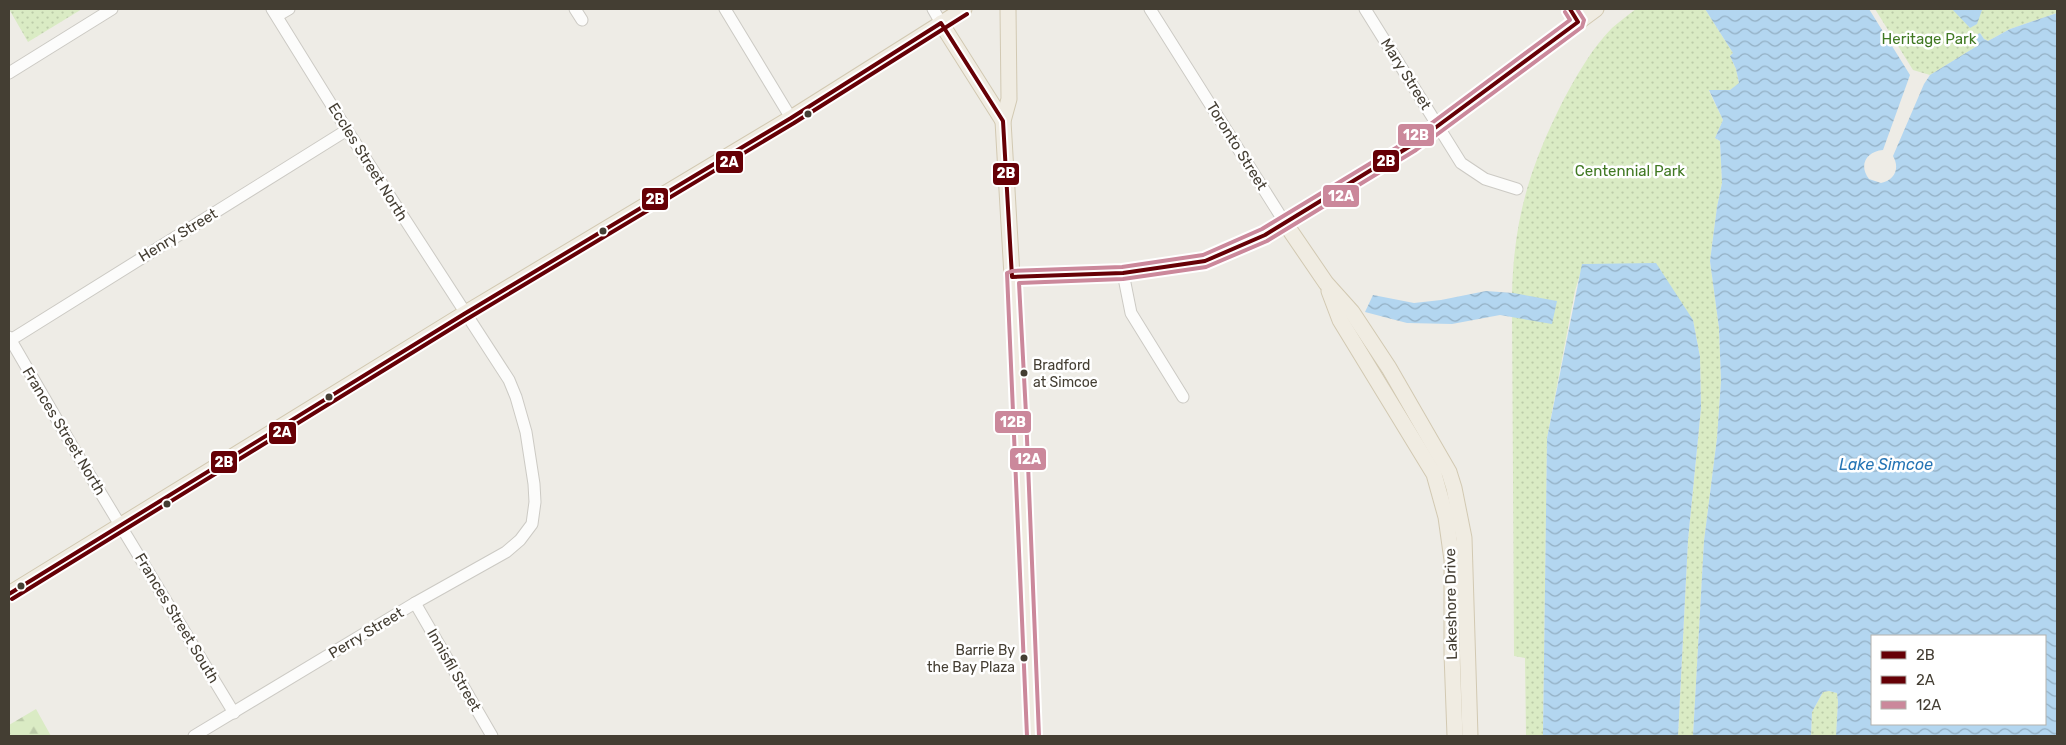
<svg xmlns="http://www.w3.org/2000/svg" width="2066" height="745" viewBox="0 0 2066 745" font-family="Rubik,sans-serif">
	<defs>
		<pattern id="grass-dots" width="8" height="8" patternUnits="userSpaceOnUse" patternTransform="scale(1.25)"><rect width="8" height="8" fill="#daebc4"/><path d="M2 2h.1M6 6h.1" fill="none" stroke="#bccba9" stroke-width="1.8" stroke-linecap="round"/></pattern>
		<pattern id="forest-firs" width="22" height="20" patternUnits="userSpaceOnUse" patternTransform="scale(1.25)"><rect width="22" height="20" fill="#daebc4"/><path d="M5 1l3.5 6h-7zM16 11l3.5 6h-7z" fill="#bccba9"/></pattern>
		<pattern id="water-waves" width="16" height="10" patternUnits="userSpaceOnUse" patternTransform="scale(1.25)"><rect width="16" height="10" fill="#b3d6f0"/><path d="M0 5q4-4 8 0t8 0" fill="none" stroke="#93afc3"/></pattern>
	</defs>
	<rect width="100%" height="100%" fill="#eeece6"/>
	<g fill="url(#grass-dots)">
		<polygon points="9,9 82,9 28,42"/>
		<path d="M 1636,9 L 1705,9 L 1733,53 L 1730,56 L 1736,69 L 1739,84 L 1730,90 L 1709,91 L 1723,120 L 1715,138 L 1720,141 L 1722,183 L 1717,207 L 1710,261 L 1719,328 L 1721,381 L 1717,438 L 1704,541 L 1693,736 L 1678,736 L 1688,540 L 1701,408 L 1700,357 L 1693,320 L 1583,264 L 1575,291 L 1547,438 L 1543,736 L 1526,736 L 1525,658 L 1514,656 L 1512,298 C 1513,220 1530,165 1565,97 C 1578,73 1593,47 1612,28 C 1620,21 1628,15 1636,9 Z"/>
		<polygon points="1875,9 2057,9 2057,13 2010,29 1988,41 1984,39 1980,33 1977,46 1930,75 1913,70"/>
		<polygon points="1829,691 1837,693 1838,702 1836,736 1811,736 1812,712 1823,692"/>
	</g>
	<polygon fill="url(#forest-firs)" points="36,709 51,736 9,736 9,725"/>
	<g fill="url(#water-waves)" fill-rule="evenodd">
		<path d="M 1705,9 L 1869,9 L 1910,75 L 1883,150 C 1867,151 1858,165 1869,179 L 1881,183 C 1895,180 1900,168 1893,156 L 1924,84 L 1930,75 L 1977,46 L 1978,42 L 1974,36 L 1980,33 L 1984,39 L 1988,41 L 2010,29 L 2057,13 L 2057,736 L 1836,736 L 1838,702 L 1837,693 L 1829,691 L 1823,692 L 1812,712 L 1811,736 L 1693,736 L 1704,541 L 1717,438 L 1721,381 L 1719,328 L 1710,261 L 1717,207 L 1722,183 L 1720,141 L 1715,138 L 1723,120 L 1709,90 L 1730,90 L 1739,83 L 1736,69 L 1730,56 L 1733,53 ZM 1872,636 L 2045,636 L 2045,724 L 1872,724 Z"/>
		<polygon points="1952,9 1982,9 1982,10 1977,24 1970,28"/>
		<polygon points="1656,263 1693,320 1700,357 1701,408 1688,540 1678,736 1543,736 1547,438 1582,264"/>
		<polygon points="1486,291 1513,293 1557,301 1552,324 1500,315 1452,324 1407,323 1365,312 1373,295 1414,303 1441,300"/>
	</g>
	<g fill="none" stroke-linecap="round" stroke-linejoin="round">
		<defs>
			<g id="minor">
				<polyline points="575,9 582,20"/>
				<polyline points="725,9 791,118"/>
				<polyline points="933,9 941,23"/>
				<polyline points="1150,9 1285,223"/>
				<polyline points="1365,9 1461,163 1485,179 1517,189"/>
				<polyline points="1570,9 1578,22"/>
				<polyline points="277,16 289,9"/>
				<polyline points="9,73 112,9"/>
				<polyline points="1123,273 1131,313 1183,397"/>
				<polyline points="9,337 74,449 234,713"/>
				<polyline points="9,341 347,130"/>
				<polyline points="415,603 492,736"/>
				<polyline points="194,736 415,603 506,552 520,540 532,524 535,502 534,484 526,432 516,397 509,380 347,130 272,9"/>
			</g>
			<g id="major">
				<polyline points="1008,9 1009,99 1003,121 1020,414 1033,736"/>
				<polyline points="941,23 1003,121"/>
				<polyline points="1285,223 1326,283 1352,312 1389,368 1449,472 1454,488 1464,538 1470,736"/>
				<polyline points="1012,277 1123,273 1205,261 1265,235 1412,145 1596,9"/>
				<polyline points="1329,291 1340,320 1434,474 1446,517 1452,560 1452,654 1455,736"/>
				<polyline points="9,594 464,314 791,118 964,9"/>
			</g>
		</defs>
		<use href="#minor" stroke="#cccac4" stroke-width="13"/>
		<use href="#major" stroke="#d2c9b2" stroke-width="17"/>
		<use href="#minor" stroke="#fcfcfb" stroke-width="11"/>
		<use href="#major" stroke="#f0ece2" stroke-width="15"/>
		<defs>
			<polyline id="bus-1" points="9,594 464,314 791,118 941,23 1003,121 1012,277 1123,273 1205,261 1265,235 1412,145 1578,22 1570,9"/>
			<polyline id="bus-2" points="12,599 467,319 794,123 967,14"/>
			<polyline id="bus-3" points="1039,736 1026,414 1019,283 1123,279 1206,267 1267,241 1416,150 1582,27 1584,20 1577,9"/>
			<polyline id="bus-4" points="1027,736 1007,273 1012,271 1122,267 1203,255 1262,229 1409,140 1570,20 1565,12"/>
		</defs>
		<use href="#bus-1" stroke="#fff" stroke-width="8"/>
		<use href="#bus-2" stroke="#fff" stroke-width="8"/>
		<use href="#bus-3" stroke="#fff" stroke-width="8"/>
		<use href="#bus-4" stroke="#fff" stroke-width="8"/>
		<use href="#bus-1" stroke="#660006" stroke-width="4"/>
		<use href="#bus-2" stroke="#660006" stroke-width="4"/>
		<use href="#bus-3" stroke="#cb889b" stroke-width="4"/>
		<use href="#bus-4" stroke="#cb889b" stroke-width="4"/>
	</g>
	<g fill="#443e33" stroke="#fff" stroke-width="2">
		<circle cx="808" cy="114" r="4.5"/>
		<circle cx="603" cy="231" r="4.5"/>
		<circle cx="1024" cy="373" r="4.5"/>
		<circle cx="329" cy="397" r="4.5"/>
		<circle cx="167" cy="504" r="4.5"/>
		<circle cx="21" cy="586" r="4.5"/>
		<circle cx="1024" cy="658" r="4.5"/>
	</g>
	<g text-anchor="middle" stroke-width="5" stroke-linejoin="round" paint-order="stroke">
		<g font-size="14" fill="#443e33" stroke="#fff" text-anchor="start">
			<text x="1033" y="370">Bradford<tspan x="1033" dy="17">at Simcoe</tspan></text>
			<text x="1015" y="655" text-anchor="end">Barrie By<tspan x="1015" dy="17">the Bay Plaza</tspan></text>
		</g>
		<g font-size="15" fill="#417923" stroke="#fff">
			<text x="1929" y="44">Heritage Park</text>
			<text x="1630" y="176">Centennial Park</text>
		</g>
		<g font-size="15" fill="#443e33" stroke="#fff">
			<text transform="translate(1406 74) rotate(58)" y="5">Mary Street</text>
			<text transform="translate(1237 146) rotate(58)" y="5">Toronto Street</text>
			<text transform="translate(368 162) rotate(58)" y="5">Eccles Street North</text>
			<text transform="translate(178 235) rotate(-31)" y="5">Henry Street</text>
			<text transform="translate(64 431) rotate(59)" y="5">Frances Street North</text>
			<text transform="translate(1451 604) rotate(-91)" y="5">Lakeshore Drive</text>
			<text transform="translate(177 618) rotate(59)" y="5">Frances Street South</text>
			<text transform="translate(366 633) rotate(-31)" y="5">Perry Street</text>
			<text transform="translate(454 670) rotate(60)" y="5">Innisfil Street</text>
		</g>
		<g font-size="16" font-style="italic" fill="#2675b5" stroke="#fff">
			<text x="1886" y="470">Lake Simcoe</text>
		</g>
	</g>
	<g stroke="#fff" stroke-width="2">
		<rect x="1397" y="123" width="38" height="24" rx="5" fill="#cb889b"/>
		<rect x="1372" y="149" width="28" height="24" rx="5" fill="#660006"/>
		<rect x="715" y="150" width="29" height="24" rx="5" fill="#660006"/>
		<rect x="992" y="162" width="28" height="24" rx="5" fill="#660006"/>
		<rect x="1322" y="184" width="38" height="24" rx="5" fill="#cb889b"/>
		<rect x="641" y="187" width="28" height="24" rx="5" fill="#660006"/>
		<rect x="994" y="410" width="38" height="24" rx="5" fill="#cb889b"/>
		<rect x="268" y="421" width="29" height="24" rx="5" fill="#660006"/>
		<rect x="1009" y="447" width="38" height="24" rx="5" fill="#cb889b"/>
		<rect x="210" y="450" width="28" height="24" rx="5" fill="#660006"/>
	</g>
	<g font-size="14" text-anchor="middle" font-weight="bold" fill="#fff">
		<text x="1416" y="140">12B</text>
		<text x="1386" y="166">2B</text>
		<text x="729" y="167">2A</text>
		<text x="1006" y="178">2B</text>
		<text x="1341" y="201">12A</text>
		<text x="655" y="204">2B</text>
		<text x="1013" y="427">12B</text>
		<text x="282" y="437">2A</text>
		<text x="1028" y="464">12A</text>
		<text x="224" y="467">2B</text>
	</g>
	<rect width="2066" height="745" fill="none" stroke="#443e33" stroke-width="20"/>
	<rect x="1871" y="635" width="175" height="90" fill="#ffffff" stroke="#b4b2ad"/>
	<rect x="1881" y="651" width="25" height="8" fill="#660006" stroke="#b4b2ad"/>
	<text x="1916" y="660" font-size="15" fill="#443e33">2B</text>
	<rect x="1881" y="676" width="25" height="8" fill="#660006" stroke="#b4b2ad"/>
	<text x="1916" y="685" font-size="15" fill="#443e33">2A</text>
	<rect x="1881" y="701" width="25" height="8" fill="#cb889b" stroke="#b4b2ad"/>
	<text x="1916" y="710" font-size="15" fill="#443e33">12A</text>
</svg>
